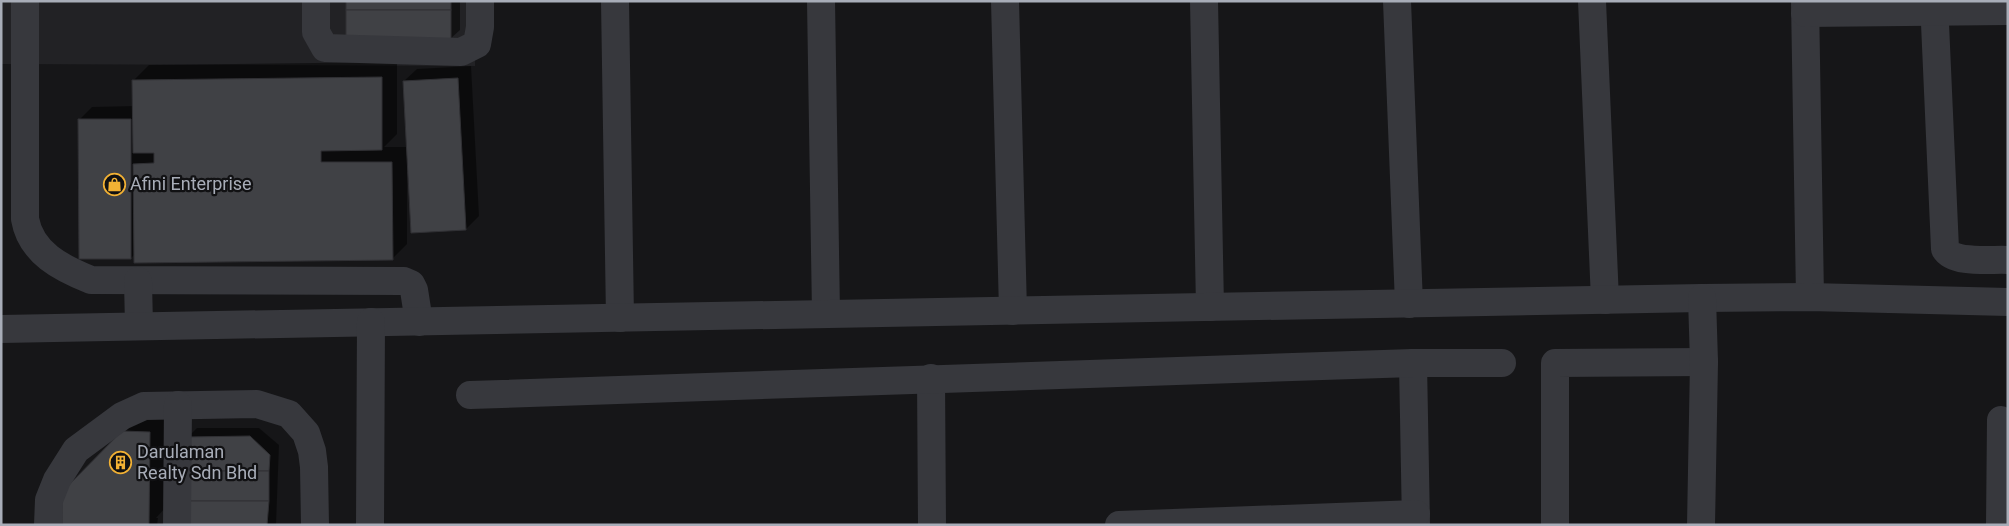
<svg xmlns="http://www.w3.org/2000/svg" width="2009" height="526" viewBox="0 0 2009 526" font-family="Roboto,sans-serif">
	<rect width="100%" height="100%" fill="#161618"/>
	<polygon fill="#222225" points="1,1 475,1 475,66 1,64"/>
	<g fill="#0007">
		<polygon points="348,1 460,1 460,30 450,39"/>
		<polygon points="397,62 397,134 384,147 408,147 404,81 417,69 471,66 479,216 466,229 409,172 407,172 407,244 392,259 136,253 131,258 79,120 92,107 134,106 133,81 149,65"/>
		<polygon points="141,414 168,414 166,507 156,518 158,518 157,525 63,525 63,493"/>
		<polygon points="197,428 259,428 279,445 276,525 186,525 188,437"/>
	</g>
	<g fill="#404145" stroke="#303034">
		<rect x="346" y="1" width="105" height="9"/>
		<rect x="346" y="10" width="105" height="30"/>
		<polygon points="382,77 382,150 321,151 321,162 392,162 393,260 134,263 133,164 154,163 154,153 133,153 132,80"/>
		<polygon points="458,78 466,230 411,233 403,81"/>
		<polygon points="78,119 131,119 131,259 79,259"/>
		<polygon points="122,431 150,432 149,525 62,525 62,492"/>
		<polygon points="250,436 270,455 269,471 187,471 187,437"/>
		<polygon points="187,471 269,471 269,501 186,501"/>
		<polygon points="186,501 269,501 267,525 186,525"/>
	</g>
	<g fill="none" stroke-linecap="round" stroke-linejoin="round">
		<g stroke="#37383d" stroke-width="28">
			<path d="M 25,1 L 25,219 C 31,253 61,268 91,280 L 404,281 L 411,284 L 414,290 L 419,322"/>
			<polyline points="316,1 316,32 325,48 461,52 477,44 480,27 480,1"/>
			<polyline points="615,1 620,318"/>
			<polyline points="821,1 826,314"/>
			<polyline points="1005,1 1013,311"/>
			<polyline points="1204,1 1210,307"/>
			<polyline points="1397,1 1409,304"/>
			<polyline points="1592,1 1605,300"/>
			<polyline points="1805,1 1810,297"/>
			<path d="M 1934,1 L 1945,249 C 1954,264 1991,259 2008,260"/>
			<polyline points="1805,13 2008,11"/>
			<polyline points="138,281 139,326"/>
			<polyline points="1,329 1702,298 1810,297 2008,302"/>
			<polyline points="1413,363 1416,525"/>
			<polyline points="931,378 932,525"/>
			<polyline points="470,395 1413,363 1502,363"/>
			<polyline points="48,525 49,500 57,480 76,450 122,416 144,406 257,404 289,414 306,433 312,451 314,467 315,525"/>
			<polyline points="177,525 178,405"/>
			<polyline points="370,525 371,322"/>
			<polyline points="1119,525 1416,514"/>
			<polyline points="1555,525 1555,363 1704,362"/>
			<polyline points="1701,525 1704,362 1702,298"/>
			<polyline points="2000,525 2001,420"/>
		</g>
	</g>
	<defs>
		<symbol id="shop-ring" viewBox="-11 -11 22 22"><circle r="9.5" fill="#111113" stroke="#f2b134" stroke-width="1.5"/><path d="M-5-2.5h2.3a2.7 3.5 0 0 1 5.4 0H5L5.5 6h-11ZM-1.5-2.5h3a1.5 2.3 0 0 0-3 0Z" fill="#f2b134"/></symbol>
		<symbol id="building-ring" viewBox="-11 -11 22 22"><circle r="9.5" fill="#111113" stroke="#f2b134" stroke-width="1.5"/><path d="M-4-6H4V6H1V3H-1V6H-4ZM-2.5-4.3h1.7v1.8h-1.7ZM.8-4.3h1.7v1.8H.8ZM-2.5-1h1.7V.8h-1.7ZM.8-1h1.7V.8H.8Z" fill="#f2b134"/></symbol>
	</defs>
	<g fill-rule="evenodd">
		<use href="#shop-ring" x="102" y="172" width="25" height="25"/>
		<use href="#building-ring" x="108" y="450" width="25" height="25"/>
	</g>
	<g text-anchor="middle" stroke-width="4.5" stroke-linejoin="round" paint-order="stroke">
		<g font-size="18" fill="#a8adb8" stroke="#111113" text-anchor="start">
			<text x="130" y="190">Afini Enterprise</text>
			<text x="137" y="458">Darulaman<tspan x="137" dy="21">Realty Sdn Bhd</tspan></text>
		</g>
	</g>
	<rect width="2009" height="526" fill="none" stroke="#a8adb8" stroke-width="5"/>
</svg>
